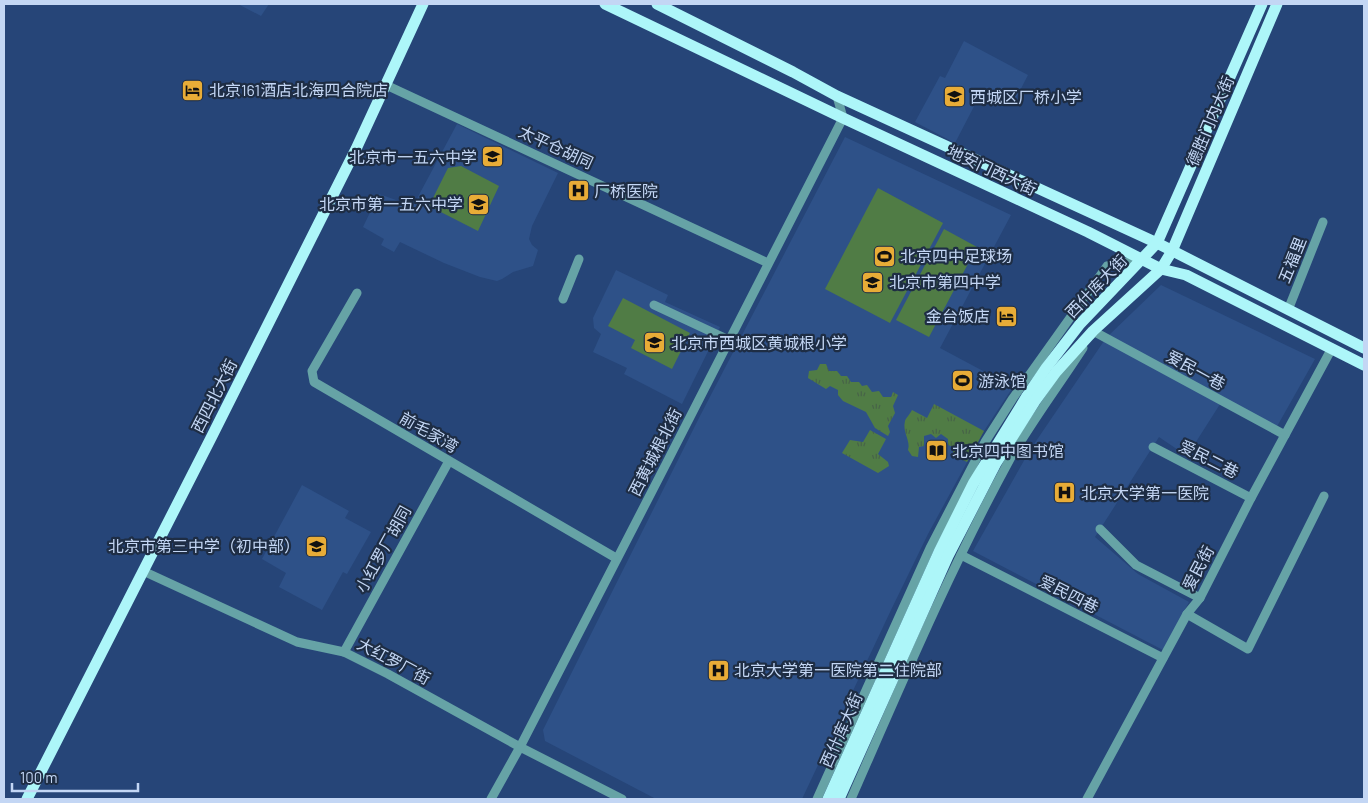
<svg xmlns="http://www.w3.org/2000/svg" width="1368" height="803" viewBox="0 0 1368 803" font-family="Barlow,'Noto Sans SC',sans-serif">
	<defs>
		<pattern id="grass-tufts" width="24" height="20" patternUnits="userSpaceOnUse" patternTransform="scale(1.25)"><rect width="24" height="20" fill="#507c45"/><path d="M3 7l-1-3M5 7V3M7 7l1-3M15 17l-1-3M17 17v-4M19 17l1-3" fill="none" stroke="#476447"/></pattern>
	</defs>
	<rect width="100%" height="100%" fill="#264578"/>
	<g fill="#2e5188">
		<polygon points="238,4 269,4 261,16"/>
		<polygon points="964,41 1028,75 1013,104 983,89 955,143 915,122 940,76 945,78"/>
		<polygon points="457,124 558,173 532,226 529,239 532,245 538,250 533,266 513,272 502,279 497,281 480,277 444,263 400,242 394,252 381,245 384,239 363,227 379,194 413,206"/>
		<polygon points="845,137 1011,215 940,348 1013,387 984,431 928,534 891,610 802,799 656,799 545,741 543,730 700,416"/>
		<polygon points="616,270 668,295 665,302 720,327 682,404 624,374 627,368 593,352 601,334 594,328 593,318"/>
		<polygon points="1161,285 1315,359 1275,430 1222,401 1187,456 1159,437 1095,537 1138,574 1189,602 1163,650 973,551 1030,450 1106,338"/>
		<polygon points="302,485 349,511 345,518 371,532 347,574 343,572 322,610 279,587 286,573 262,559"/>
	</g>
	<g fill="url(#grass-tufts)">
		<polygon points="820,364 826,364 829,371 837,371 841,376 847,376 851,382 859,382 862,386 867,385 872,392 879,391 883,397 891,397 893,392 898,395 893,406 895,413 888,426 890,432 888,436 875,428 866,412 843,401 838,395 838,390 830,386 826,389 808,378 809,371 817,370"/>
		<path d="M 934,404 L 984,431 L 967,462 L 953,455 L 953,447 L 948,445 L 948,439 L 941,434 L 936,438 L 931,434 L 924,436 L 924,446 L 919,447 L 918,457 L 912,456 L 908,450 C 911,441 902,432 905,421 C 906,418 910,414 912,410 L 927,418 Z"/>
		<polygon points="870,430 886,439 878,454 888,462 889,466 878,473 842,453 850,440 863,442"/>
	</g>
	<g fill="#507c45">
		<polygon points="461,166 499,186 478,231 429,206 448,168"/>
		<polygon points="878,188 943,223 890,323 825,289"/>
		<polygon points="944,229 977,247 929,337 896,320"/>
		<polygon points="623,298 690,333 672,369 631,348 635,340 608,326"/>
	</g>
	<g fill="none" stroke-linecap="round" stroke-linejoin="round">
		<g stroke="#66a3a6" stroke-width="9">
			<polyline points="386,85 768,263"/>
			<polyline points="357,293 312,371 314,382 616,558"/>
			<polyline points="563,299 579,259"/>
			<polyline points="654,305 729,340"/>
			<polyline points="1288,310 1323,222"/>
			<polyline points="1091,335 1093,331 1285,435"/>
			<polyline points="1153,447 1251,498"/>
			<polyline points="1100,529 1136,565 1200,598"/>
			<polyline points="961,555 1163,658"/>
			<polyline points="143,571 297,642 344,652 388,674 520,747 622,799"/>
			<polyline points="1187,614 1248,649 1324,496"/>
			<polyline points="344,652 449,461"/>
			<polyline points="491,799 520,747 665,466 843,118 837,96"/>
			<polyline points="817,799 930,548 985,442 1013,398 1107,266 1143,259"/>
			<path d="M 851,799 C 901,685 950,569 1010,459 C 1032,421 1059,385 1083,348"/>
			<polyline points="1087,799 1187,614 1200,598 1251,498 1332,348"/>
		</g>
		<g stroke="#adf6f9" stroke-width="11">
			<polyline points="605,4 843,118 1088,232 1161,269 1186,275 1364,365"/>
			<polyline points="657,4 793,72 837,96 1157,243 1364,348"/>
			<polyline points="27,799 212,436 356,149 423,4"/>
			<polyline points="828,799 939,552 973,484 1027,396 1046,368 1080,324 1157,243 1262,4"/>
			<polyline points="839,799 948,556 996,463 1035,401 1056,372 1093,331 1161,269 1172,251 1277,4"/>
		</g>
	</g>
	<defs>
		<symbol id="hotel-square" viewBox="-11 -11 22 22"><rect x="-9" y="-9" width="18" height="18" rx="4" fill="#e8ac37" stroke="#1e2d44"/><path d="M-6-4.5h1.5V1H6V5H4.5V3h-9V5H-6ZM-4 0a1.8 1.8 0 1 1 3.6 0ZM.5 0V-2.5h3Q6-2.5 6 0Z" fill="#111"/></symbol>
		<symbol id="school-square" viewBox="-11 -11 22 22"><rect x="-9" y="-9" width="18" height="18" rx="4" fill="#e8ac37" stroke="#1e2d44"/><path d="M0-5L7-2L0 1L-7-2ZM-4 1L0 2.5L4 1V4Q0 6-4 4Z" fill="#111"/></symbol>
		<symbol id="hospital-square" viewBox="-11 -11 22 22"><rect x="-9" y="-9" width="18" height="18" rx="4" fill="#e8ac37" stroke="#1e2d44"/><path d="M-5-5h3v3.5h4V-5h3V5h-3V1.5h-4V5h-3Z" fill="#111"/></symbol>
		<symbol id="stadium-square" viewBox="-11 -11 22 22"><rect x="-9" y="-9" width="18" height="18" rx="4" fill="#e8ac37" stroke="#1e2d44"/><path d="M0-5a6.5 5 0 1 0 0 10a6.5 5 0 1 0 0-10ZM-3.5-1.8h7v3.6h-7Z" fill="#111"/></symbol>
		<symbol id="library-square" viewBox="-11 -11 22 22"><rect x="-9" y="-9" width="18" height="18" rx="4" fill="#e8ac37" stroke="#1e2d44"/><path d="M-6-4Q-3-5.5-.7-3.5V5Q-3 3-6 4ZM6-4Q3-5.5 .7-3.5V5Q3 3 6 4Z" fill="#111"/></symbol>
	</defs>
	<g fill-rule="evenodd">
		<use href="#hotel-square" x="180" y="78" width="25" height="25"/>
		<use href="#school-square" x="942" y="84" width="25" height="25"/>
		<use href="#school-square" x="480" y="144" width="25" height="25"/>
		<use href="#hospital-square" x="566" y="178" width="25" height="25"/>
		<use href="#school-square" x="466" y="192" width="25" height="25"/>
		<use href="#stadium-square" x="872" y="244" width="25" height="25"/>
		<use href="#school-square" x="860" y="270" width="25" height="25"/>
		<use href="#hotel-square" x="994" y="304" width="25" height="25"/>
		<use href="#school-square" x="642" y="330" width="25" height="25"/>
		<use href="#stadium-square" x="950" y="368" width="25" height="25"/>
		<use href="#library-square" x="924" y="438" width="25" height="25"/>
		<use href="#hospital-square" x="1052" y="480" width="25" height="25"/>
		<use href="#school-square" x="304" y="534" width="25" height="25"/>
		<use href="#hospital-square" x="706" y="658" width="25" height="25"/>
	</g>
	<g text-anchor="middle" stroke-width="4.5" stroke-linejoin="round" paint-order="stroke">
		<g font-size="16" fill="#c3d6f4" stroke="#1e2d44" text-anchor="start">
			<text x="209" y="96">北京161酒店北海四合院店</text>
			<text x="970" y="103">西城区厂桥小学</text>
			<text x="477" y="163" text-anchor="end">北京市一五六中学</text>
			<text x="594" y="197">厂桥医院</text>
			<text x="463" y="210" text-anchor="end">北京市第一五六中学</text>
			<text x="900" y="262">北京四中足球场</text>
			<text x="889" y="288">北京市第四中学</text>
			<text x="990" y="322" text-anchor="end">金台饭店</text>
			<text x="671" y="349">北京市西城区黄城根小学</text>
			<text x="978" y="387">游泳馆</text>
			<text x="952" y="457">北京四中图书馆</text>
			<text x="1081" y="499">北京大学第一医院</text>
			<text x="300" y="552" text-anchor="end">北京市第三中学（初中部）</text>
			<text x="734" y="676">北京大学第一医院第二住院部</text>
		</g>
		<g font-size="16" fill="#c3d6f4" stroke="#1e2d44">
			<text transform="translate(1210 121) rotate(-67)" y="6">德胜门内大街</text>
			<text transform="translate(556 147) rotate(25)" y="6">太平仓胡同</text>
			<text transform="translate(992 170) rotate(25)" y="6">地安门西大街</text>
			<text transform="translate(1292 260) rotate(-68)" y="6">五福里</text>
			<text transform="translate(1096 286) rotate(-46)" y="6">西什库大街</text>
			<text transform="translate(1196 370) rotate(29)" y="6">爱民一巷</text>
			<text transform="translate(214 396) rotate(-63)" y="6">西四北大街</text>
			<text transform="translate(429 432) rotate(30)" y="6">前毛家湾</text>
			<text transform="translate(655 452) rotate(-63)" y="6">西黄城根北街</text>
			<text transform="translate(1209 459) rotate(27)" y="6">爱民二巷</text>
			<text transform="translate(383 549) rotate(-61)" y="6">小红罗厂胡同</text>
			<text transform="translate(1198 568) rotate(-62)" y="6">爱民街</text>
			<text transform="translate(1069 594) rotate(27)" y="6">爱民四巷</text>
			<text transform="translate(394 661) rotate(28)" y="6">大红罗厂街</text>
			<text transform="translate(841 730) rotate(-66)" y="6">西什库大街</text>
		</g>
	</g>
	<rect width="1368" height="803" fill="none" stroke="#c3d6f4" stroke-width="10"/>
	<path d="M12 783v8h126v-8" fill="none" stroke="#c3d6f4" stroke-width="2.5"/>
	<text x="20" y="783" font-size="15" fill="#c3d6f4" stroke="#1e2d44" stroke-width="4" paint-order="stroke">100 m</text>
</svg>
